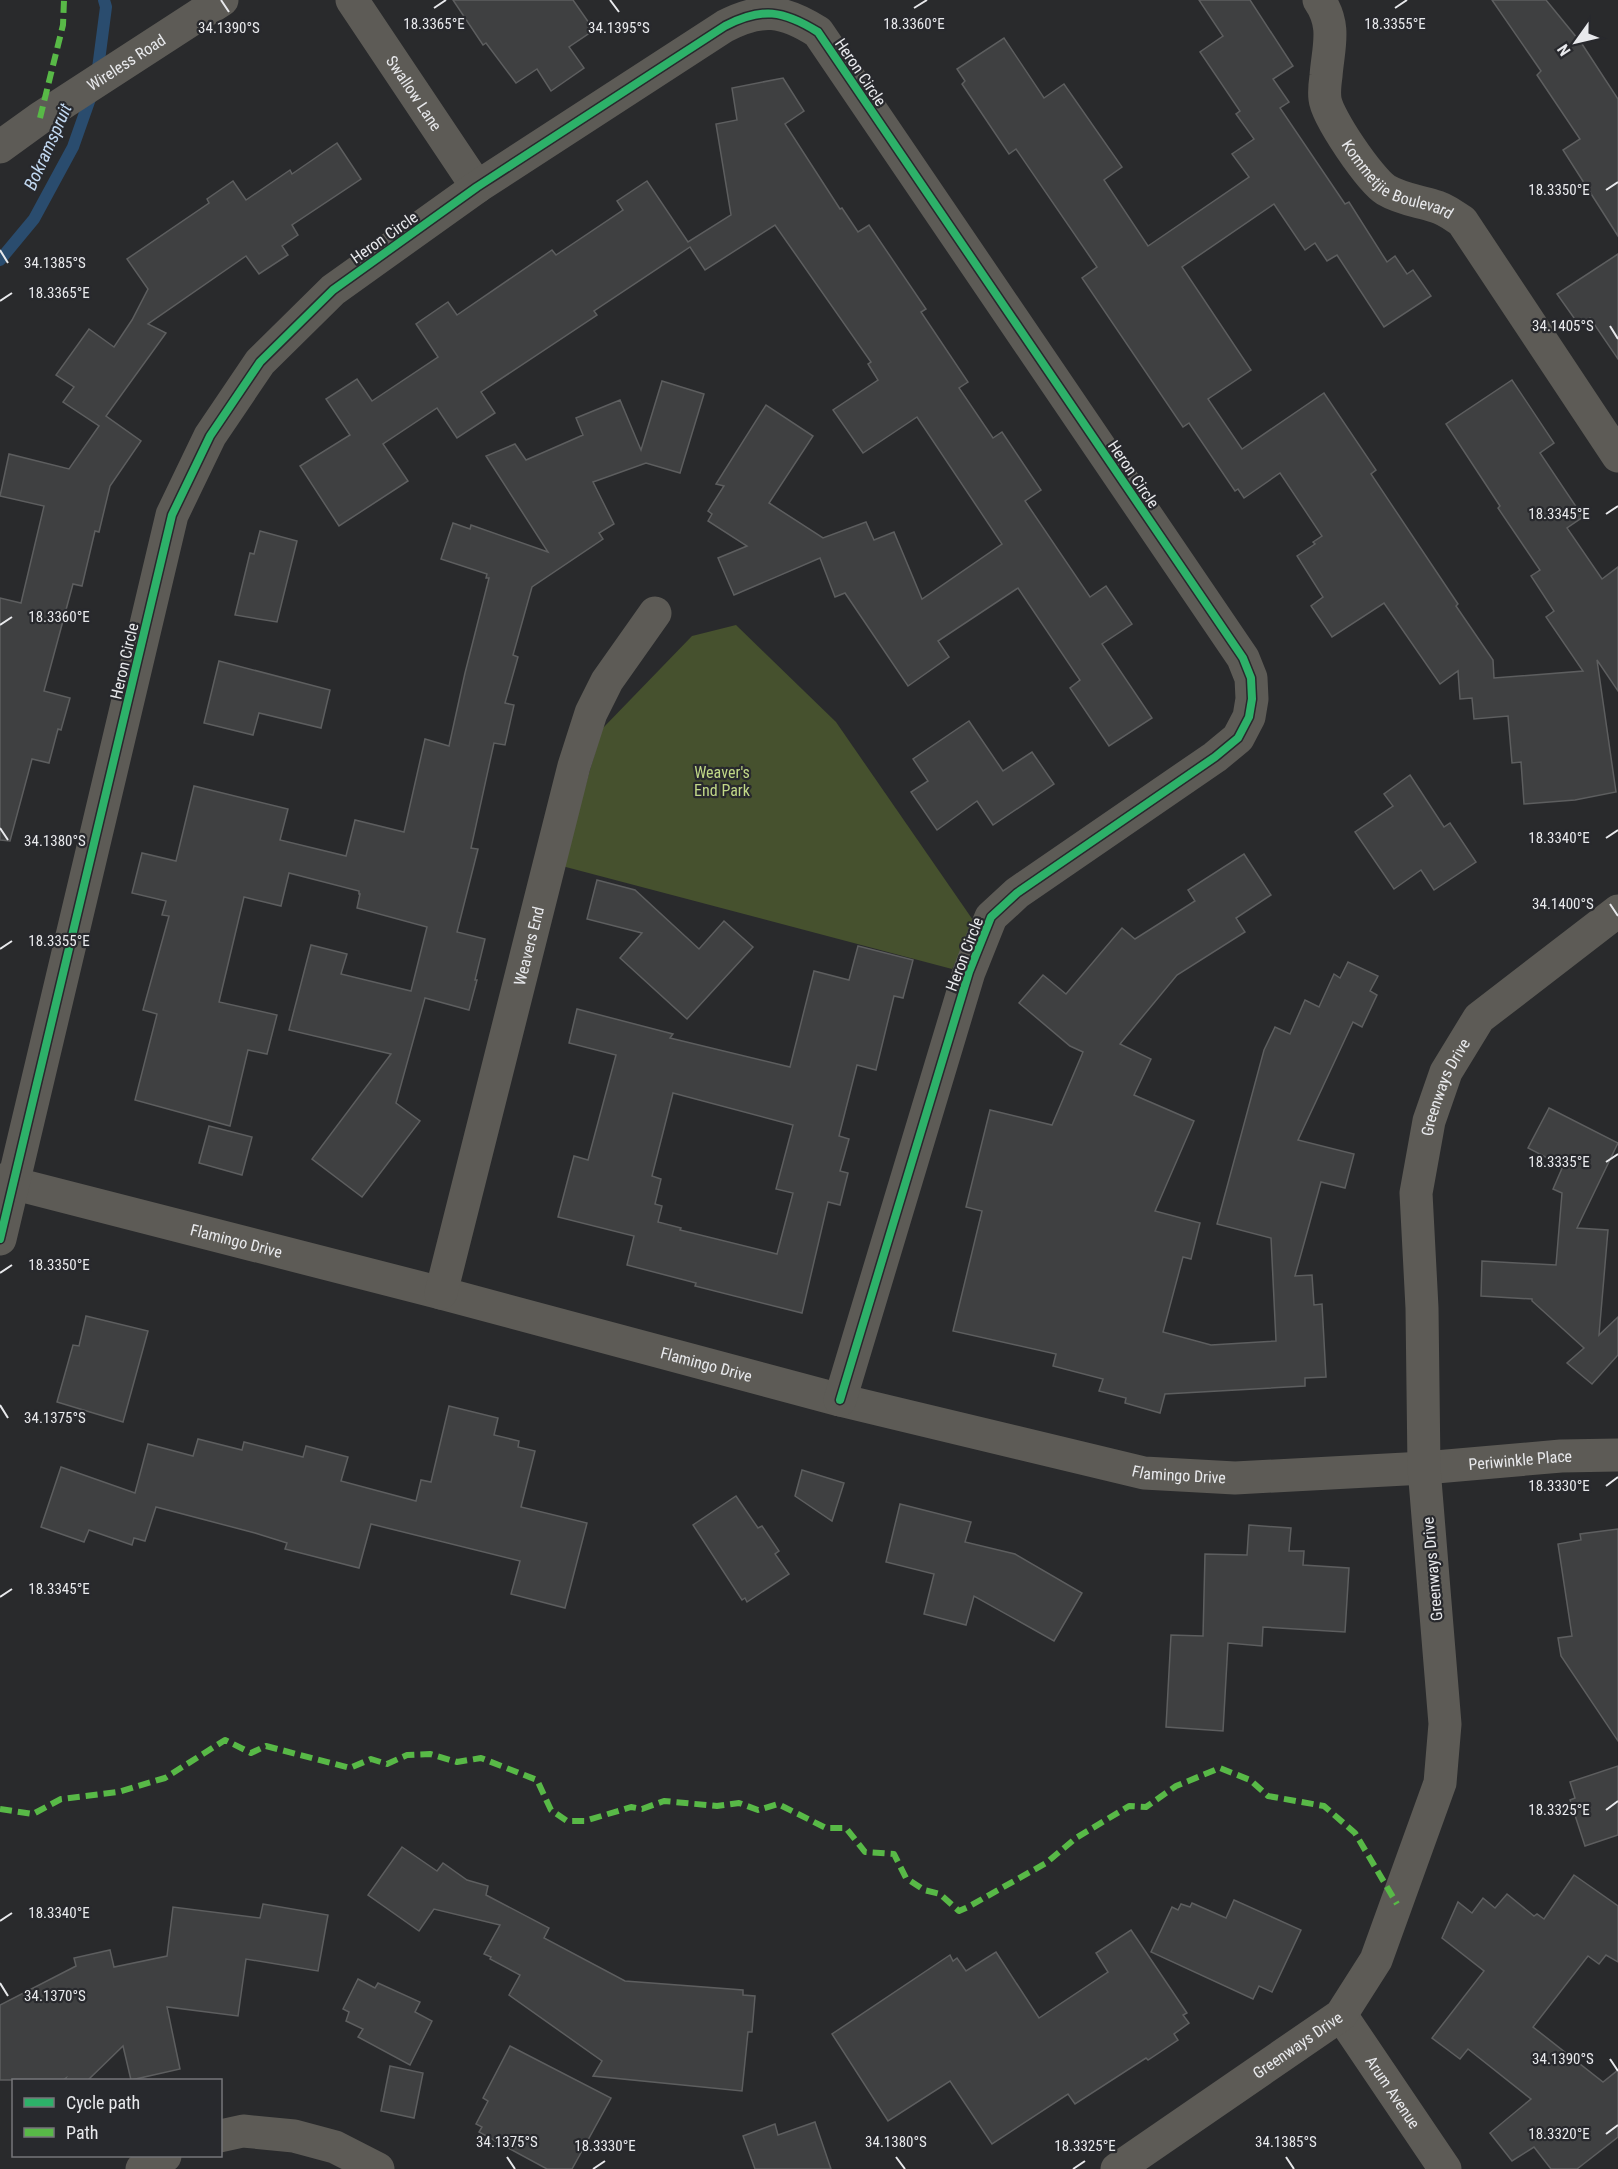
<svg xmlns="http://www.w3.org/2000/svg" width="1618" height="2169" viewBox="0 0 1618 2169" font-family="'Roboto Condensed',sans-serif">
	<rect width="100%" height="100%" fill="#292a2c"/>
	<polygon fill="#46512e" points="736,625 836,722 975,923 952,969 562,866 602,729 692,636"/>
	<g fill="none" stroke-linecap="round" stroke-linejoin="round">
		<g stroke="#2a4c6e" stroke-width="12">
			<polyline points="97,76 106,7 104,0"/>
			<polyline points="0,260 34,219 73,147 92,93"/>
		</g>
	</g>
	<g fill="#3f4041" stroke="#5d5e5f" stroke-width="1.5" fill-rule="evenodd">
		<polygon points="453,0 573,0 594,30 569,47 584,68 551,91 537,69 516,83 486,43 483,45"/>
		<polygon points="1199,0 1250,0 1293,66 1273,79 1289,102 1280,108 1345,204 1349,202 1387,262 1395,256 1407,274 1413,270 1431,296 1384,327 1337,255 1327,261 1315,243 1305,250 1274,204 1182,267 1251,370 1208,399 1242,449 1324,393 1376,470 1371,474 1458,604 1456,606 1493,660 1494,678 1583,671 1546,617 1554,611 1531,576 1540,570 1498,508 1500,506 1446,424 1512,380 1554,443 1540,453 1583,517 1567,528 1602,579 1618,567 1618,691 1597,660 1616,792 1575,800 1524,804 1521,762 1512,763 1508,716 1474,719 1472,698 1460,699 1458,671 1440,684 1384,603 1332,637 1311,606 1323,597 1297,556 1315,544 1313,542 1322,536 1280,473 1244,498 1238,489 1235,491 1189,423 1183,427 1082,278 1097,267 1016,149 1009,154 962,84 965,81 957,69 1004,38 1044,98 1064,84 1122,167 1104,180 1148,246 1249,177 1232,154 1254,139 1236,114 1240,111 1200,52 1223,36"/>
		<polygon points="1492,0 1546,0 1582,44 1618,99 1618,236 1563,150 1580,139 1537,75 1541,71"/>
		<polygon points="783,78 804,111 785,124 840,209 842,208 858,232 869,225 926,309 921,312 968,382 959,388 993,438 1002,432 1041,490 1025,501 1090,597 1106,586 1132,624 1102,644 1152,718 1109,746 1070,688 1080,680 1018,588 938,641 949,657 908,686 845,593 835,597 820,558 734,595 718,558 747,546 708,521 712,514 708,511 724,486 716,484 766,405 813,436 769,503 823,538 866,522 874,540 894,532 922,599 1002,544 917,417 863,453 833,410 878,380 868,364 871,362 775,225 705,270 690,247 594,311 597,315 481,392 495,413 457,438 437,408 383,444 408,481 339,526 300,466 350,435 326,399 357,379 372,401 438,357 416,324 448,302 457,315 552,250 556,255 623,210 617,201 647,181 688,242 731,215 716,124 737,120 732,88"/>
		<polygon points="337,143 361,179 292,225 298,235 282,246 288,255 259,274 246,256 148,324 166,333 106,416 141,441 110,486 99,532 95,531 82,586 73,584 44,691 70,698 61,730 58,729 49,763 32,759 10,841 0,840 0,598 21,603 44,506 0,496 9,454 69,469 99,426 63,402 74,387 56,375 89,329 114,347 132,320 148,289 127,259 209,203 207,199 233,181 246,200 290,170 292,174"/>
		<polygon points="1618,254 1618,359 1590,318 1579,325 1557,294"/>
		<polygon points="662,381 704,394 680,473 646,463 593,482 614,524 599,533 603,539 532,587 513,655 518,657 505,703 514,705 505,745 494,743 471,848 478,849 457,932 485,939 475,980 477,980 469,1010 425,998 396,1103 420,1121 362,1197 312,1159 391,1054 289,1030 311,945 347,954 341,974 411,991 427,927 357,908 360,894 359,894 359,891 289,873 281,906 244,897 219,1002 277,1015 267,1054 248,1050 230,1126 135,1100 157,1014 143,1010 169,916 162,915 166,901 132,893 142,853 176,861 194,786 288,809 280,840 346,856 355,820 404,832 425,739 449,746 465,673 489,578 486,578 487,574 441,559 453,523 470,529 471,525 548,552 486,456 515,444 526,460 583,435 576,418 620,400 641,450"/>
		<polygon points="260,531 297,541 277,622 235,615 250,553 254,554"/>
		<polygon points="219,661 330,690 321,728 259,713 253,735 204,723"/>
		<polygon points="969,721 1003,771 1032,752 1054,784 993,825 977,801 937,830 911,792 928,781 913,759"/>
		<polygon points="1410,775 1444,827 1450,823 1476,862 1434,890 1421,870 1394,889 1355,832 1393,806 1384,794"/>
		<polygon points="1244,854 1271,895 1236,918 1245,932 1177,975 1120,1044 1151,1059 1134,1095 1194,1121 1155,1211 1200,1223 1191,1259 1183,1257 1163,1332 1211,1345 1276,1341 1271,1238 1217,1224 1264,1050 1275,1027 1290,1034 1305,1000 1319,1007 1334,974 1340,978 1348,962 1378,976 1370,991 1377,995 1362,1027 1353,1022 1298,1140 1354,1154 1345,1188 1321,1182 1295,1276 1312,1275 1314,1305 1322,1304 1326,1377 1305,1378 1305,1386 1165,1394 1160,1413 1125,1403 1126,1398 1099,1391 1103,1379 1053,1366 1056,1354 953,1331 982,1211 966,1207 990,1110 1052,1125 1083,1052 1070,1046 1019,1003 1043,975 1066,994 1122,928 1135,939 1195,901 1188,890"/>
		<polygon points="597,880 635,890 699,949 724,921 753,947 687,1019 620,958 642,933 587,919"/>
		<path d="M 858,946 L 913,960 L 903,998 L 894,996 L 876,1070 L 857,1065 L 839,1136 L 849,1139 L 840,1171 L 848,1173 L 840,1205 L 828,1202 L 802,1313 L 695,1286 L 696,1283 L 627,1265 L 634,1236 L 558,1217 L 574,1156 L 588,1160 L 616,1055 L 569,1043 L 577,1009 L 673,1034 L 670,1038 L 790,1067 L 814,971 L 849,980 ZM 673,1093 L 793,1125 L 776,1189 L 793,1193 L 777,1254 L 680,1230 L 681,1228 L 658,1222 L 662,1206 L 655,1204 L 661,1179 L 652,1176 Z"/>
		<polygon points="1549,1108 1618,1143 1577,1228 1608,1230 1599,1335 1618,1317 1618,1355 1592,1384 1567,1363 1584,1348 1532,1301 1532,1299 1481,1296 1482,1261 1556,1265 1562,1193 1553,1189 1563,1166 1528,1148"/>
		<polygon points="209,1126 252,1137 242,1175 199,1163"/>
		<polygon points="86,1316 148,1331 123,1422 57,1402 73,1345 79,1346"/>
		<polygon points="449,1406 498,1418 494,1435 519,1441 518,1447 535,1451 521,1507 587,1523 565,1608 511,1594 520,1561 371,1524 359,1568 285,1549 287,1543 255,1533 156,1507 145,1541 134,1538 132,1545 89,1530 84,1542 41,1527 61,1467 135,1493 148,1444 193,1456 198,1439 242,1450 244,1442 303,1457 306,1446 348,1457 341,1481 416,1501 421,1480 431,1482"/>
		<polygon points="802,1470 844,1483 832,1521 795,1496"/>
		<polygon points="736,1496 758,1528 762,1526 779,1551 775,1554 789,1574 747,1602 745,1598 742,1600 693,1525"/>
		<polygon points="900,1504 971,1522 965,1542 1015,1554 1082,1593 1054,1641 974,1596 966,1625 924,1614 934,1574 886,1562"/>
		<polygon points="1249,1525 1291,1528 1289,1551 1304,1551 1303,1565 1349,1568 1345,1632 1263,1627 1262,1646 1228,1643 1223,1731 1166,1727 1171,1635 1203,1636 1205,1554 1247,1555"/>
		<polygon points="1618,1529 1618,1741 1561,1656 1558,1638 1572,1636 1558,1544 1581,1540 1580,1534"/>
		<polygon points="1618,1766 1618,1835 1585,1846 1570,1800 1575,1798 1570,1782"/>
		<polygon points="402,1847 437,1871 443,1863 467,1880 488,1886 486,1895 549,1928 544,1938 625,1981 743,1990 743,1995 755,1996 752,2032 748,2032 742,2091 593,2076 602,2061 509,1995 520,1975 490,1959 491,1957 484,1954 500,1925 434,1909 419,1931 368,1895"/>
		<polygon points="1574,1875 1618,1906 1618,1962 1606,1955 1599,1964 1588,1956 1533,2027 1603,2082 1618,2070 1618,2137 1577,2169 1551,2169 1534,2147 1512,2161 1490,2133 1531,2099 1468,2049 1460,2059 1432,2038 1484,1971 1442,1938 1458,1902 1472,1913 1483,1898 1495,1908 1507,1894 1534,1916 1537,1914 1544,1919"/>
		<polygon points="1234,1900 1301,1930 1272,1992 1259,1986 1253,1999 1151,1952 1172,1907 1178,1910 1181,1904 1190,1907 1192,1903 1226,1918"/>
		<polygon points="263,1904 328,1915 318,1971 246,1959 238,2016 167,2007 180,2069 131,2080 123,2046 88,2080 65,2080 66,2078 63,2080 0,2080 0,2005 76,1966 74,1958 110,1950 114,1967 167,1956 173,1907 260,1918"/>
		<polygon points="1131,1930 1187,2013 1183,2015 1189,2023 1174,2034 1178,2040 1148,2060 1146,2058 1075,2104 1068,2094 992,2144 950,2081 888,2121 832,2034 950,1955 953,1961 957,1958 966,1971 996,1952 1039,2018 1108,1972 1096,1953"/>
		<polygon points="358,1979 375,1988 378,1983 420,2002 415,2012 432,2021 410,2065 358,2037 363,2029 346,2021 349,2012 343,2009"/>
		<polygon points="510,2046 611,2098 572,2169 547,2169 479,2132 482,2127 476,2124 488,2101 483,2098"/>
		<polygon points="390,2066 423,2073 414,2118 381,2111"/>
		<polygon points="815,2122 831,2169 755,2169 743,2136 775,2124 778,2135"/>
	</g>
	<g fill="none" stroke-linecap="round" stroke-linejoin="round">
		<g stroke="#5d5b56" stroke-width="33">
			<path id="s1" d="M 352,0 L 477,187"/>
			<path id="s2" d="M 1319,0 C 1337,26 1328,48 1326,76 C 1325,83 1324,92 1325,99 C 1327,117 1370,180 1386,190 C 1401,199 1418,201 1434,206 C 1444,208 1454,216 1462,221 L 1618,456"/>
			<path id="s3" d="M 0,147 L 40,118 L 222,0"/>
			<path id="s4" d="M 0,1180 L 441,1293 L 840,1400 L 1144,1473 L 1235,1478 L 1424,1468 L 1561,1456 L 1618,1455"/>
			<path d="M 0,1239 L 172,515 L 210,436 L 260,362 L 333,290 L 477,187 L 725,26 C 762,7 783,10 818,32 L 1243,658 L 1251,678 L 1252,699 L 1249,717 L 1238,738 L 1215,757 L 1017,893 L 991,917 L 969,972 L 840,1400"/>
			<path id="s5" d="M 441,1293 L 574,766 L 591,713 L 607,681 L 655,613"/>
			<path id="s6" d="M 1341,2015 L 1445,2169"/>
			<polyline points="220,2136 243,2131 294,2136 335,2147 378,2169"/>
			<polyline points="142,2169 165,2156"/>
			<path id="s7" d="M 1117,2169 L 1341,2015 L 1376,1960 L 1440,1783 L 1445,1724 L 1424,1468 L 1422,1308 L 1416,1193 L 1429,1121 L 1446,1072 L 1479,1018 L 1618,911"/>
		</g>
		<g stroke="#58b947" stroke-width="6" stroke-dasharray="12 6" stroke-linecap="butt">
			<polyline points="40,118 63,25 64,0"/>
			<polyline points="0,1809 33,1814 61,1799 118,1792 165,1778 225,1740 251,1753 266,1746 350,1768 371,1759 387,1764 407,1755 430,1754 457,1762 481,1758 537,1780 551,1810 567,1821 585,1821 631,1807 642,1809 664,1801 717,1806 739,1803 758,1810 778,1804 826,1828 846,1828 865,1852 894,1854 906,1878 924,1890 940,1894 959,1911 968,1907 1046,1863 1076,1838 1129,1806 1146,1807 1176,1786 1220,1768 1250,1780 1268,1796 1324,1806 1355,1833 1397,1904"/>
		</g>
		<defs>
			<path id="cycleway" d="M 0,1239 L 172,515 L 210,436 L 260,362 L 333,290 L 477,187 L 725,26 C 762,7 783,10 818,32 L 1243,658 L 1251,678 L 1252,699 L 1249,717 L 1238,738 L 1215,757 L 1017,893 L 991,917 L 969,972 L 840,1400"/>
		</defs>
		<use href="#cycleway" stroke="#28292d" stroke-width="11"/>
		<use href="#cycleway" stroke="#2db169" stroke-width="8"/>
	</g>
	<path fill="none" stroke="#e8e9ec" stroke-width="2" d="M 221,0 L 229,12M 610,0 L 619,12M 434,8 L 446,0M 914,8 L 927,0M 1395,8 L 1407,0M 1606,190 L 1618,182M 0,250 L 8,263M 0,301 L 12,293M 1610,326 L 1618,339M 1606,514 L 1618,506M 0,625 L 12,617M 0,828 L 8,840M 1606,838 L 1618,830M 1610,904 L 1618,916M 0,949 L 12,941M 1606,1162 L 1618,1154M 0,1273 L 12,1265M 0,1405 L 8,1418M 1606,1486 L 1618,1477M 0,1597 L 12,1589M 1606,1810 L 1618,1801M 0,1921 L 12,1913M 0,1983 L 8,1996M 1610,2059 L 1618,2071M 1606,2134 L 1618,2125M 507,2157 L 515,2169M 896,2157 L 905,2169M 1286,2157 L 1294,2169M 593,2169 L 605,2161M 1073,2169 L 1085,2161"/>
	<g text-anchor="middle" stroke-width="4.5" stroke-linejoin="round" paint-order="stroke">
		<g font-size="16" fill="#e8e9ec" stroke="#28292d">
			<text dy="6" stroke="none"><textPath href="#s3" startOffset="152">Wireless Road</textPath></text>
			<text transform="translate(861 72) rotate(56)" y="6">Heron Circle</text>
			<text dy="6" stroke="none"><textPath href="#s1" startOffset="112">Swallow Lane</textPath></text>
			<text dy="6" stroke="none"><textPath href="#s2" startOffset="216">Kommetjie Boulevard</textPath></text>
			<text transform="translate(384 237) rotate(-35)" y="6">Heron Circle</text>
			<text transform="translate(1134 474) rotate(56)" y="6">Heron Circle</text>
			<text transform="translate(124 661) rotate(-77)" y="6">Heron Circle</text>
			<text dy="6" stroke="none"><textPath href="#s5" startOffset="358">Weavers End</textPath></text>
			<text transform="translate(964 954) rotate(-69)" y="6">Heron Circle</text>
			<text dy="6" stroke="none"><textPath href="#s7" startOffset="1227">Greenways Drive</textPath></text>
			<text dy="6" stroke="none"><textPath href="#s4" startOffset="244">Flamingo Drive</textPath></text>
			<text dy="6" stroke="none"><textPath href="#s4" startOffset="730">Flamingo Drive</textPath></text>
			<text dy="6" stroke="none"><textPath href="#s4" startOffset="1558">Periwinkle Place</textPath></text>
			<text dy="6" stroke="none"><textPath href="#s4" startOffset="1216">Flamingo Drive</textPath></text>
			<text transform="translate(1432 1569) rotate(-95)" y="6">Greenways Drive</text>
			<text dy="6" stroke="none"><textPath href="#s7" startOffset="219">Greenways Drive</textPath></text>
			<text dy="6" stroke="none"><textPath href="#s6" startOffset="93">Arum Avenue</textPath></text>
		</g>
		<g font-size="16" fill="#c1d887" stroke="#28292d">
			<text x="722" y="778">Weaver's<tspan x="722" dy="18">End Park</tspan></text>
		</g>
		<g font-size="18" font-style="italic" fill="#c2d9f2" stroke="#28292d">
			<text transform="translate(48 147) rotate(-66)" y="6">Bokramspruit</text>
		</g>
	</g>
	<g font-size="15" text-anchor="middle" fill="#e8e9ec" stroke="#28292d" stroke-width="4.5" stroke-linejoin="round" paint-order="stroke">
		<text x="434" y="29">18.3365°E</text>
		<text x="914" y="29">18.3360°E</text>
		<text x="1395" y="29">18.3355°E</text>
		<text x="229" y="33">34.1390°S</text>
		<text x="619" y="33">34.1395°S</text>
		<text x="1559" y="195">18.3350°E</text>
		<text x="55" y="268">34.1385°S</text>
		<text x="59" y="298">18.3365°E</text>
		<text x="1563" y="331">34.1405°S</text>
		<text x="1559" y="519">18.3345°E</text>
		<text x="59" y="622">18.3360°E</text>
		<text x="1559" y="843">18.3340°E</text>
		<text x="55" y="846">34.1380°S</text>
		<text x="1563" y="909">34.1400°S</text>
		<text x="59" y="946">18.3355°E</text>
		<text x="1559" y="1167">18.3335°E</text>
		<text x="59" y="1270">18.3350°E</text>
		<text x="55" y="1423">34.1375°S</text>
		<text x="1559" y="1491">18.3330°E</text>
		<text x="59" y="1594">18.3345°E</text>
		<text x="1559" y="1815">18.3325°E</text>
		<text x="59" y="1918">18.3340°E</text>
		<text x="55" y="2001">34.1370°S</text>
		<text x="1563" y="2064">34.1390°S</text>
		<text x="1559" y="2139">18.3320°E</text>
		<text x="507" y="2147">34.1375°S</text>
		<text x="896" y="2147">34.1380°S</text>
		<text x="1286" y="2147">34.1385°S</text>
		<text x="605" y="2151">18.3330°E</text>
		<text x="1085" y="2151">18.3325°E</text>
	</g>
	<rect x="12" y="2079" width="210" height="78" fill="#28292d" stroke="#757679" stroke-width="1.5"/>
	<rect x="24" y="2098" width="30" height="9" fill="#2db169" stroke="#757679" stroke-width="1.5"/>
	<text x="66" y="2109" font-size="18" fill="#e8e9ec">Cycle path</text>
	<rect x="24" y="2128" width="30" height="9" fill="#58b947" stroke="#757679" stroke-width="1.5"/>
	<text x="66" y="2139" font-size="18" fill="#e8e9ec">Path</text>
	<g transform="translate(1576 42) rotate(236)" stroke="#28292d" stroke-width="4.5" paint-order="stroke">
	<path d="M0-4.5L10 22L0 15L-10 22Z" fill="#e8e9ec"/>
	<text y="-9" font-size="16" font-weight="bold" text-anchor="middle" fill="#e8e9ec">N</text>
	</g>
</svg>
